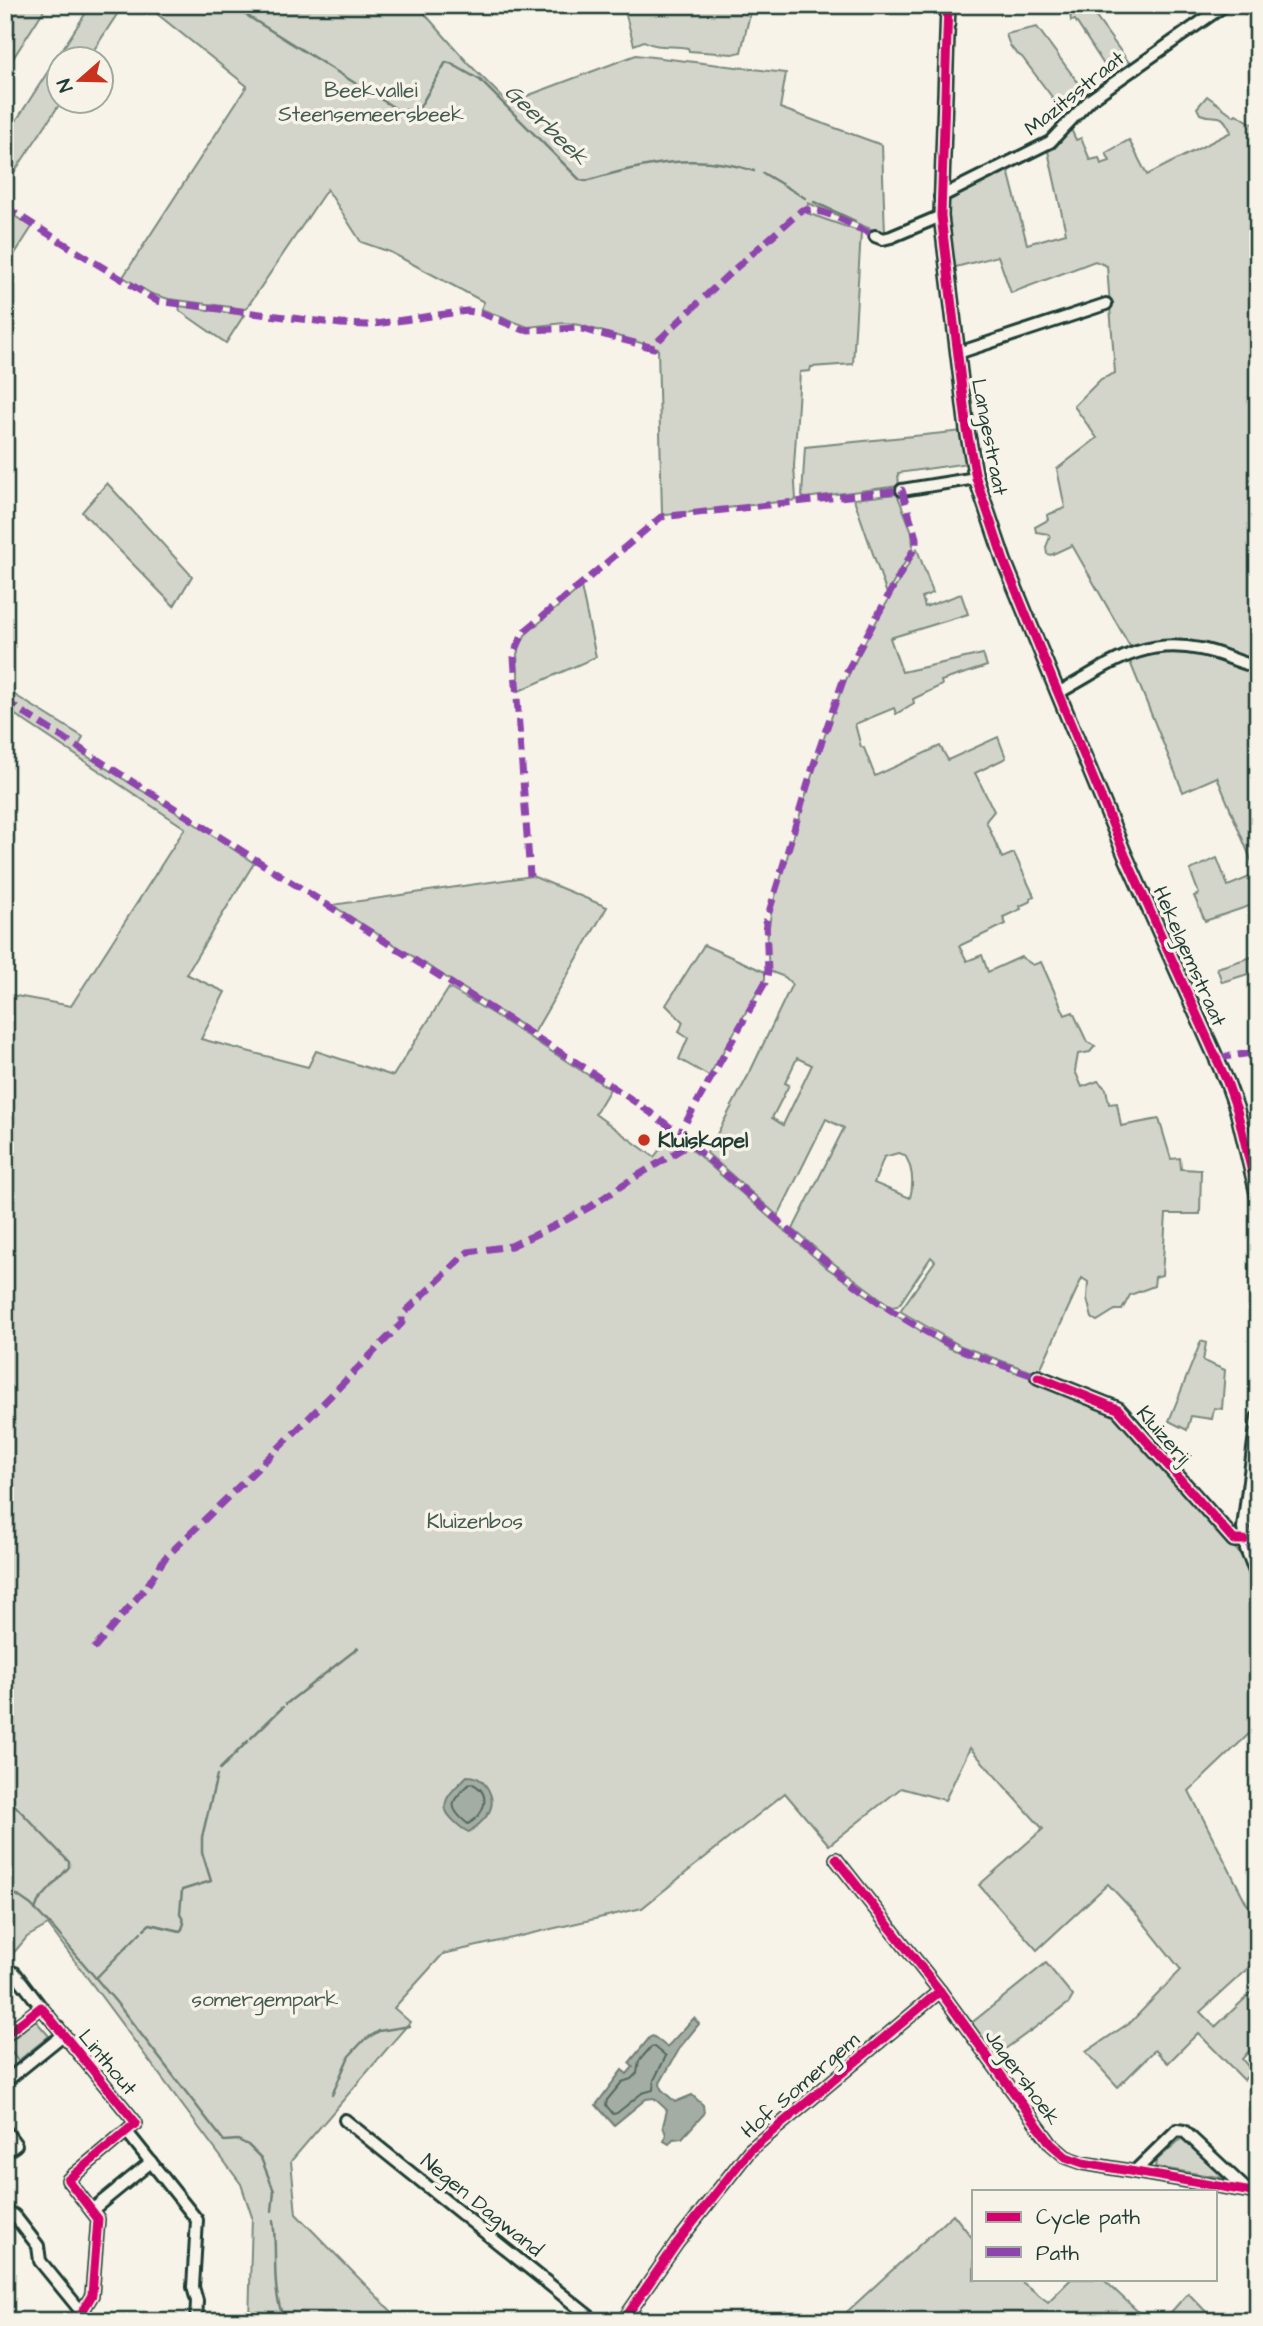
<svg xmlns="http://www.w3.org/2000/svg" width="1263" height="2326" viewBox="0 0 1263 2326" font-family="'Architects Daughter',sans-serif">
	<rect width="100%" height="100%" fill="#f7f3e8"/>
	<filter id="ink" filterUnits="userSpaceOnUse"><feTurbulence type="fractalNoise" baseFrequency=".0143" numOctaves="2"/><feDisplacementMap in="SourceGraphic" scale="14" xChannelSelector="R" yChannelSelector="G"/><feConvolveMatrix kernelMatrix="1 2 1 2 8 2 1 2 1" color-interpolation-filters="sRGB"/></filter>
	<g filter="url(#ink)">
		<g fill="#d3d5ca" stroke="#79897f" stroke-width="2" fill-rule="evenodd">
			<polygon points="5,5 47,5 5,71"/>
			<polygon points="91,5 123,5 88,59 60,60 61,102 5,186 5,138"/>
			<polygon points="146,5 417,5 468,63 508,103 636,55 786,73 780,108 882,145 885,235 808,203 807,213 861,232 853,364 811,367 810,371 800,372 794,466 796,500 666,515 662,513 658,348 580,325 564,323 528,327 481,309 484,302 390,252 361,242 327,189 246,309 169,299 152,294 123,277 247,86"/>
			<path d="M 629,5 L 752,5 L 741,52 L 733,54 L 689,51 L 688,48 C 673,45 657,49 644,41 L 634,45 L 624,8 Z"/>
			<polygon points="1069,5 1087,5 1130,64 1112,77 1075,20 1071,21"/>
			<path d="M 1037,27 L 1087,95 L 1067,117 L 1022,57 C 1012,51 1009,45 1006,34 Z"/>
			<path d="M 1207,96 L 1234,116 L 1236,114 L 1258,127 L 1258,664 L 1217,650 L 1132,650 L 1072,545 L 1051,555 L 1047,554 L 1046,547 L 1050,537 L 1048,534 L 1036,532 L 1035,527 L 1048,520 L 1047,515 L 1065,508 L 1057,469 L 1097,438 L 1074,406 L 1101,379 L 1115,373 L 1107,266 L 1095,261 L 1011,293 L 998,256 L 952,268 L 944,206 L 946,202 L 1008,170 L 1027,244 L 1066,233 L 1048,151 L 1055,148 L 1071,129 L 1076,140 L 1081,138 L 1090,160 L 1099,158 L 1101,164 L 1110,161 L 1106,153 L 1129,140 L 1147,175 L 1231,132 C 1220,108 1217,121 1200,114 L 1197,108 Z"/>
			<polygon points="5,210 32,227 5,269"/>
			<polygon points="179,306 244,315 226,343 180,311"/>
			<polygon points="963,431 968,463 898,473 899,486 805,498 802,496 805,447"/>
			<polygon points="107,483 192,576 174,606 82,512"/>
			<polygon points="897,494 912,532 913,548 887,594 854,499"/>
			<path d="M 917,549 L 933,593 L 922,597 L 925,607 L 961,594 L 968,614 L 890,638 L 902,672 L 983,654 L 987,666 L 941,681 L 942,685 L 913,699 L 914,703 L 896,714 L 894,708 L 855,724 L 861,747 L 864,748 L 875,776 L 940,746 L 948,760 L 998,737 L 1006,758 L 975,773 L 994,811 L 986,821 L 1002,858 L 1014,853 L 1034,896 L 1030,898 L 1031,901 L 1020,906 L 1021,909 L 1003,917 L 1006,924 L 959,946 L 967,961 L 982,955 L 988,972 L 1021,957 L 1033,965 L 1041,962 L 1065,1015 L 1073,1012 L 1087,1042 L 1095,1046 L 1090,1052 L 1078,1054 L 1075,1071 L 1082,1087 L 1098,1081 L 1106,1089 L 1109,1104 L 1117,1103 L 1121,1126 L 1159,1119 L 1171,1159 L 1180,1158 L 1181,1169 L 1201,1170 L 1200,1214 L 1166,1214 L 1162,1275 L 1155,1277 L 1154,1286 L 1130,1295 L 1122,1310 L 1115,1310 L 1097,1321 L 1092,1318 L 1087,1299 L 1088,1282 L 1082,1278 L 1038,1374 L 961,1346 L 900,1311 L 935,1261 L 931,1257 L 901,1302 L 897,1306 L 892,1307 L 828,1259 L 793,1229 L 844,1128 L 826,1119 L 778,1216 L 707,1153 L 750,1072 L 792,984 L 785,977 L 769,971 L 767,940 L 772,907 L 820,749 L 842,688 L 866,640 ZM 797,1058 L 812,1065 L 783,1125 L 772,1118 L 789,1085 L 785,1083 ZM 898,1153 L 905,1155 C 913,1169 914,1183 910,1198 L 874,1183 L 884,1157 Z"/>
			<polygon points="581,587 596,657 519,691 517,654 525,635"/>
			<polygon points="1165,649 1204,653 1258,669 1258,903 1205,921 1194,896 1199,894 1190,870 1217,858 1228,886 1257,874 1217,777 1183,792 1128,657"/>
			<polygon points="5,689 83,737 77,750 189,820 254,863 186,974 225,992 201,1039 308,1067 316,1051 393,1076 449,988 493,1014 610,1089 595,1114 654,1157 673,1133 827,1268 903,1320 949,1348 1029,1377 1120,1415 1241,1555 1249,1570 1258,1592 1258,1731 1250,1733 1189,1791 1252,1914 1258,1919 1258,1959 1200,2012 1215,2027 1254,1990 1258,1993 1258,2041 1242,2059 1252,2071 1244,2080 1198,2033 1168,2063 1155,2050 1118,2087 1086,2052 1132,2021 1181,1970 1138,1916 1108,1884 1037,1950 979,1885 1043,1829 970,1748 945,1800 901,1788 829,1845 785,1793 642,1908 443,1954 394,2008 410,2022 291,2161 296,2214 401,2321 249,2321 252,2217 241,2184 48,1925 27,1937 5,1963 5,994 71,1006 185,828 5,708"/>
			<polygon points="532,876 607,907 534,1033 332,905"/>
			<polygon points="704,945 765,972 765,979 709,1076 679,1059 688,1038 679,1032 683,1022 666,1005"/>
			<polygon points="1258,955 1258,971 1222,982 1217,968"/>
			<polygon points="1201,1341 1206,1343 1203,1361 1225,1370 1222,1409 1214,1408 1212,1419 1191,1416 1187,1430 1169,1421"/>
			<polygon points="1046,1963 1073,1996 1069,2003 994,2057 969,2025"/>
			<polygon points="35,2020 49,2036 18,2061 6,2045"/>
			<polygon points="1182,2138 1224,2178 1155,2167 1156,2161"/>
			<polygon points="953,2214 974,2240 974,2279 1018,2279 1048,2302 1071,2279 1103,2279 1148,2321 837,2321"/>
			<polygon points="1188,2293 1215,2321 1163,2321"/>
		</g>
		<g fill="#a4ada3" stroke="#6f8077" stroke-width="2">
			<path d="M 467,1776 C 476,1776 481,1779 486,1786 C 500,1806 486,1820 469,1832 C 461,1829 457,1824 451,1818 C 435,1802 456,1788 467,1776 Z"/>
			<polygon points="694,2018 699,2024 681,2046 660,2083 661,2089 675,2102 692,2095 703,2105 704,2114 682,2138 673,2139 669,2144 664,2141 666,2135 663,2126 667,2110 654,2098 646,2099 614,2125 596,2105 622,2070 627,2074 633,2067 629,2063 650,2037 653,2036 667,2047"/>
		</g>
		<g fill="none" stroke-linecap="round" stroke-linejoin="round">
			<g stroke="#546a60" stroke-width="2">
				<path d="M 471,1783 C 493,1793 485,1815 468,1824 C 445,1806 452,1800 471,1783 Z"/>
				<polygon points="651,2047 655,2047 666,2056 654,2080 653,2090 642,2093 617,2113 613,2114 606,2105 607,2100 622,2082 631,2079 637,2073 639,2061"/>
			</g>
			<g stroke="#6f8077" stroke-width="2.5">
				<polyline points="230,5 398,110 418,110 446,62 449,63"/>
				<path d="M 450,63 L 480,80 L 580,180 L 586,181 C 642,164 696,152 754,171"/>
				<polyline points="763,173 805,198"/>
				<polyline points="814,202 855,221"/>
				<polyline points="286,1704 358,1648"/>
				<polyline points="251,1738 283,1707"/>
				<polyline points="220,1769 248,1741"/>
				<polyline points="5,1795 69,1862 69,1867 38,1902 35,1910"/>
				<polyline points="5,1887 31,1905 49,1924"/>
				<polyline points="50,1924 116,2002 224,2141 238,2140 248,2145 261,2158 274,2191 272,2211"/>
				<polyline points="144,1929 150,1924 180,1931 182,1929 184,1923 180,1913 182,1890 211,1881 202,1852 202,1837 217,1775"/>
				<polyline points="96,1978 141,1932"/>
				<polyline points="366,2039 379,2031 410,2026"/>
				<polyline points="350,2055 364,2040"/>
				<polyline points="332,2095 349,2056"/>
				<path d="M 273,2220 C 278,2254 270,2289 285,2321"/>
			</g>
			<defs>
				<g id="minor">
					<polyline points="1244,5 1258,12"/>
					<polyline points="940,197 1050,142 1091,99 1225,5"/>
					<polyline points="875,236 883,239 891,237 941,216"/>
					<polyline points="958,353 1106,304"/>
					<polyline points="902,490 976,478"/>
					<path d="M 1058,693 C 1108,666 1140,637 1200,649 C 1220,652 1238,663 1258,667"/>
					<polyline points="836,1859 940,1991 1051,2144 1066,2157 1083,2163 1258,2193"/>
					<polyline points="15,1973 41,2007"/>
					<polyline points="5,2035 41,2007 136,2123 68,2180 98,2219 92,2295 82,2312"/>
					<polyline points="5,2082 63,2035"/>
					<polyline points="345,2120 595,2321"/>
					<polyline points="5,2130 16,2145 5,2153"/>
					<polyline points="127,2132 197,2220 193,2287 197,2301 196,2321"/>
					<polyline points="1134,2172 1177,2130 1184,2131 1248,2191"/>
					<polyline points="5,2210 14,2215 38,2246 40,2261 89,2321"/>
					<polyline points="92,2210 151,2162"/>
					<polyline points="623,2321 677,2243 750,2150 940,1991"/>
				</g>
				<g id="tertiary">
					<polyline points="948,5 941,216 967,430 976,478 1004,561 1058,693 1125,855 1227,1082 1237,1110 1258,1197"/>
					<polyline points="1038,1377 1118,1409 1234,1540 1244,1540"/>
					<polyline points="1258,1418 1244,1528 1247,1549 1258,1576"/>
				</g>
			</defs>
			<use href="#minor" stroke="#1f3d34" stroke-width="16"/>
			<use href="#tertiary" stroke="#1f3d34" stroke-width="18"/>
			<use href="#minor" stroke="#f7f3e8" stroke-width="10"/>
			<use href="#tertiary" stroke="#f7f3e8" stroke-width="12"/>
			<g stroke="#8e44ad" stroke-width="7" stroke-dasharray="14 7" stroke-linecap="butt">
				<path d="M 5,207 L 157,301 L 341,324 L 368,325 L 467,311 L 481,313 L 524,330 L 578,328 L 654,348 L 659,340 L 730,273 L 802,210 C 826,208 853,226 875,236"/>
				<path d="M 5,701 L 585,1068 C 615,1089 648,1109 676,1132 C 767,1206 850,1298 958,1348 C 984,1360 1012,1368 1038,1377"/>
				<polyline points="1217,1058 1258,1052"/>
				<polyline points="1247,1549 1258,1546"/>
				<polyline points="94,1649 147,1586 165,1558 298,1429 402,1323 402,1315 468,1252 511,1246 564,1221 590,1207 624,1184 685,1147 682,1129 766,981 768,972 766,922 813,767 845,675 916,545 916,538 902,490 661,517 525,631 517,646 514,657 530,876"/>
			</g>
			<defs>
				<g id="cycleway">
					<polyline points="948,5 941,216 967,430 976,478 1004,561 1058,693 1125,855 1227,1082 1237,1110 1258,1197"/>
					<polyline points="1038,1377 1118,1409 1234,1540 1244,1540"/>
					<polyline points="836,1859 940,1991 1051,2144 1066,2157 1083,2163 1258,2193"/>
					<polyline points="5,2035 41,2007 136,2123 68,2180 98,2219 92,2295 82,2312"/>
					<polyline points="623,2321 677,2243 750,2150 940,1991"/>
				</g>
			</defs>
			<use href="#cycleway" stroke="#f7f3e8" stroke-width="13"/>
			<use href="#cycleway" stroke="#d6006c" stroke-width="9"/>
		</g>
	</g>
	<circle fill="#c8321e" stroke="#f7f3e8" stroke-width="2.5" cx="644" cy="1140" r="7"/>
	<g text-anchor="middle" stroke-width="7" stroke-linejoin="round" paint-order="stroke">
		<g font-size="21" fill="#435b52" stroke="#f7f3e8">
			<text x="371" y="97">Beekvallei<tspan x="371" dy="24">Steensemeersbeek</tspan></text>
			<text x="475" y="1528">Kluizenbos</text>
			<text x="265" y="2006">somergempark</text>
		</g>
		<g font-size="21" fill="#1f3d34" stroke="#f7f3e8">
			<text transform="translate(1074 93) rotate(-39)" y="7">Mazitsstraat</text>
			<text transform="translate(990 437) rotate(79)" y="7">Langestraat</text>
			<text transform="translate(1190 956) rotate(66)" y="7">Hekelgemstraat</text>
			<text transform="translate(1164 1435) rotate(49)" y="7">Kluizerij</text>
			<text transform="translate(108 2062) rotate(50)" y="7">Linthout</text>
			<text transform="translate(1023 2077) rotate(54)" y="7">Jagershoek</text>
			<text transform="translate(800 2085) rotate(-41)" y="7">Hof Somergem</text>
			<text transform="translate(482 2205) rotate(39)" y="7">Negen Dagwand</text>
		</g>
		<g font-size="21" font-weight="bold" fill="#1f3d34" stroke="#f7f3e8" text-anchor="start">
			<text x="658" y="1147">Kluiskapel</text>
		</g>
		<g font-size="23" font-style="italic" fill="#405950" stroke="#f7f3e8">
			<text transform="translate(547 124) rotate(44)" y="8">Geerbeek</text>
		</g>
	</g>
	<rect width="1263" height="2326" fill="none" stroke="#f7f3e8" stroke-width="28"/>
	<rect x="14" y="14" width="1235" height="2298" fill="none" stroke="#1f3d34" stroke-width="2.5" filter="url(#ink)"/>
	<rect x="972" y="2190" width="245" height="91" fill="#f7f3e8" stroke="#a1aaa0" stroke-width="2"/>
	<rect x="986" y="2212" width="35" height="10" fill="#d6006c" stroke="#a1aaa0" stroke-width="2"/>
	<text x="1036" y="2224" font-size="21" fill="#1f3d34">Cycle path</text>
	<rect x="986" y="2247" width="35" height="10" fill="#8e44ad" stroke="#a1aaa0" stroke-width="2"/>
	<text x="1036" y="2260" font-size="21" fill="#1f3d34">Path</text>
	<g transform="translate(80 80) rotate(250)"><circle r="33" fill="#f7f3e8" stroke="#a1aaa0" stroke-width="2"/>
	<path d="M0-5L12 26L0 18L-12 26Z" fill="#c8321e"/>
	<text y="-10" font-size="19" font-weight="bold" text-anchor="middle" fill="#1f3d34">N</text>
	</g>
</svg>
